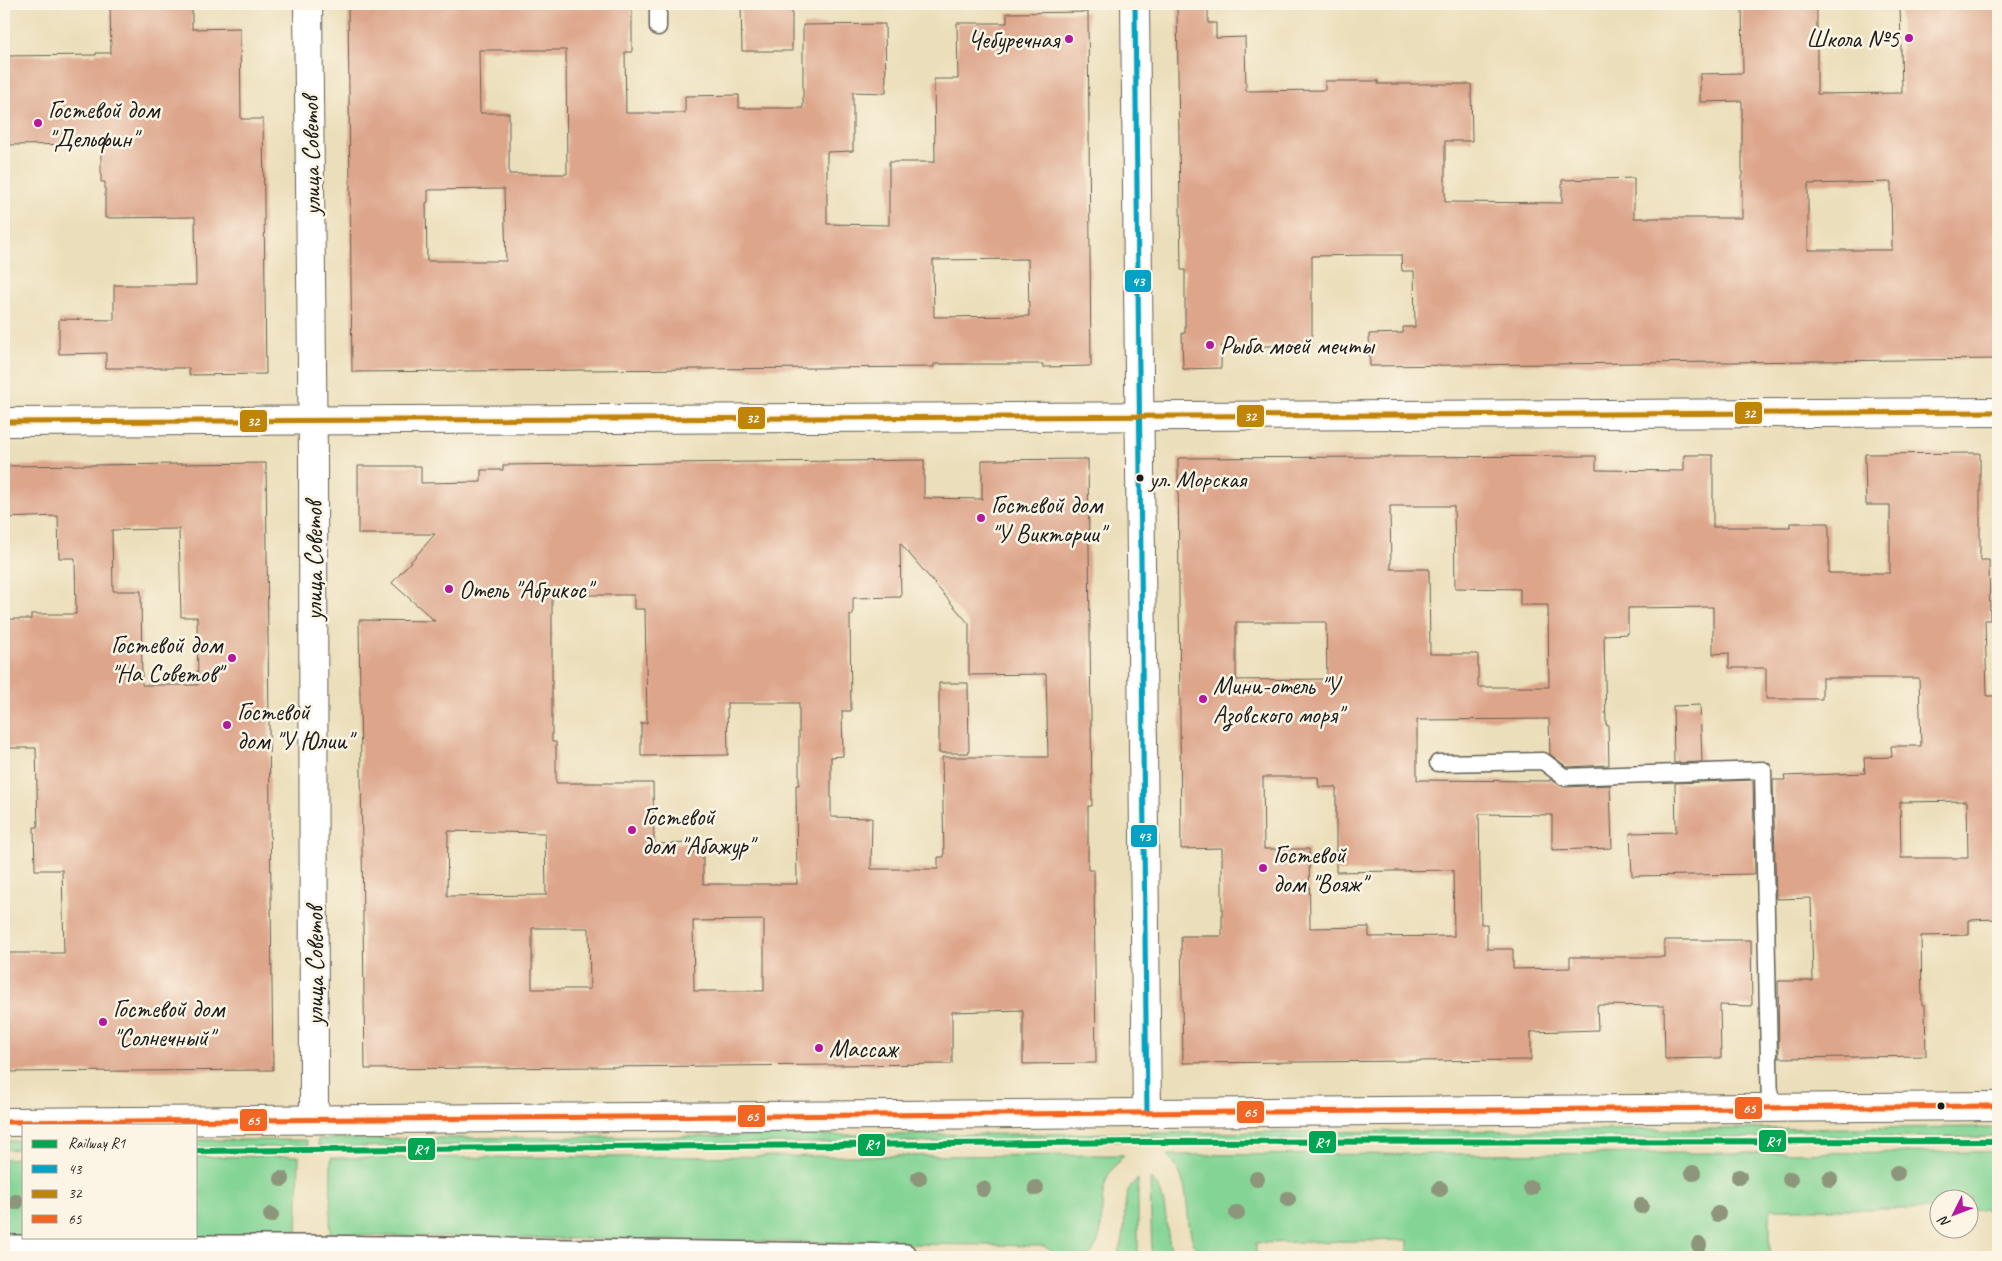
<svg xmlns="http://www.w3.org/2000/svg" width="2002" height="1261" viewBox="0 0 2002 1261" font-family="Caveat,sans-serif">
	<rect width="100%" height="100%" fill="#fcf5e5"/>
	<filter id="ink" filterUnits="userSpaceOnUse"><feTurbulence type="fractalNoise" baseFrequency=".02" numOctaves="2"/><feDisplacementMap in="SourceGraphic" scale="10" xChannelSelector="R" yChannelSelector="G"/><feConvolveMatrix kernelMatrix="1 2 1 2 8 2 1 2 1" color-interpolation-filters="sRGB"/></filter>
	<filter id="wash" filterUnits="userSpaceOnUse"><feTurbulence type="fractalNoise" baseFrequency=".0096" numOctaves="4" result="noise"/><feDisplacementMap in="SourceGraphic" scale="20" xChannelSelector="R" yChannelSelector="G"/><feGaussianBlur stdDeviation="1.12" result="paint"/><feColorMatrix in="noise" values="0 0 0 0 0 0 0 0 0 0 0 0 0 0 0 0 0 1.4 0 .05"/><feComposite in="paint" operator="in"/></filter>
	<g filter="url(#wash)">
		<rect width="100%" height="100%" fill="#ebdeba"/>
		<g fill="#84d495" stroke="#507858">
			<polygon points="1998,1127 1998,1137 1178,1140 318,1147 318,1139"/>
			<polygon points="196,1140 307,1140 308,1147 196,1148"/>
			<polygon points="4,1141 24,1141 24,1149 4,1150"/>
			<path d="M 1998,1152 L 1998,1209 L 1970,1209 L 1970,1198 L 1940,1198 L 1939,1209 L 1770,1209 L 1770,1257 L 1408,1257 L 1408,1240 L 1256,1243 L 1256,1257 L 1200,1257 C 1183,1229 1192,1203 1180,1174 C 1177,1167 1172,1161 1167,1155 Z"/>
			<path d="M 1124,1155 C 1117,1164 1109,1171 1106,1181 C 1097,1206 1109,1237 1088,1257 L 1059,1257 L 1044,1246 L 330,1235 L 331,1158 Z"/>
			<polygon points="299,1156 297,1238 196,1237 196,1157"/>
			<polygon points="24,1158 24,1236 4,1236 4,1159"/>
			<path d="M 1138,1179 L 1138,1257 L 1117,1257 C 1121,1249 1123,1240 1124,1230 C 1126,1212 1121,1191 1138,1179 Z"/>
			<path d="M 1150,1179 C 1170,1189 1163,1235 1174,1257 L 1152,1257 Z"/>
		</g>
		<g id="blocks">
			<g fill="#dda68b" fill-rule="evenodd">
				<polygon points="110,4 192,4 192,29 240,28 241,119 263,119 266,374 189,375 189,368 106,368 106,353 59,354 59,319 114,320 114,285 196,285 195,217 105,218 105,182 101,182 101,144 4,145 4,56 96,55 96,53 111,53"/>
				<path d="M 348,4 L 546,4 L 546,7 L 632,7 L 632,52 L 625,52 L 626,113 L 685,113 L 685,96 L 739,95 L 739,108 L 803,108 L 803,25 L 885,24 L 886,93 L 853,92 L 853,151 L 827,152 L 827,224 L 889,225 L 889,162 L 935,162 L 934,79 L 958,79 L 957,23 L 1007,23 L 1007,13 L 1088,12 L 1091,366 L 1043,367 L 1043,364 L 934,364 L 934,367 L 352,372 ZM 479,50 L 566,50 L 567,174 L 509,174 L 509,113 L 480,113 ZM 504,189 L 506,261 L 427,261 L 426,203 L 428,202 L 428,190 ZM 1028,259 L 1029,316 L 934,317 L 933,260 Z"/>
				<polygon points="741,4 792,4 792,51 742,51"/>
				<path d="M 1742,4 L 1817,4 L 1817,94 L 1902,93 L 1900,4 L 1998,4 L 1998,359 L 1370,366 L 1369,334 L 1403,333 L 1403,327 L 1415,327 L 1414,271 L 1402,271 L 1401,255 L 1368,255 L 1312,256 L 1312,346 L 1221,346 L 1221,368 L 1183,369 L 1182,333 L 1185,333 L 1185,270 L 1181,270 L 1177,6 L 1208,6 L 1208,23 L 1216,23 L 1216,38 L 1245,37 L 1246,91 L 1325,90 L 1325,81 L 1378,81 L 1378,84 L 1471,84 L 1472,141 L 1445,141 L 1445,202 L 1562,203 L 1562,180 L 1634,178 L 1634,218 L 1742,218 L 1742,101 L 1700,102 L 1700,74 L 1743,73 ZM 1891,182 L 1892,250 L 1808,250 L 1808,184 Z"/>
				<path d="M 1980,453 L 1980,560 L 1989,560 L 1990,620 L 1985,620 L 1987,696 L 1996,696 L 1997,749 L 1998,749 L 1998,919 L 1969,920 L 1969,935 L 1921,936 L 1922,1005 L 1925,1005 L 1926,1056 L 1779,1058 L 1778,981 L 1813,981 L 1811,898 L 1776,899 L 1773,780 L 1785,780 L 1784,776 L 1865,773 L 1864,758 L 1892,757 L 1891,746 L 1921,746 L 1919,678 L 1822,678 L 1822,699 L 1766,699 L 1766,668 L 1729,668 L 1729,653 L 1713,654 L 1713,607 L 1628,608 L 1628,634 L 1604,635 L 1606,725 L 1608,725 L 1609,765 L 1567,767 L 1550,754 L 1549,719 L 1417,720 L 1417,780 L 1550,781 L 1550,779 L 1564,787 L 1610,785 L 1612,848 L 1552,850 L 1552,815 L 1479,814 L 1481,924 L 1487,924 L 1487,949 L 1513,949 L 1513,969 L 1570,968 L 1570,957 L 1664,957 L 1664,940 L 1751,940 L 1752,1006 L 1720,1005 L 1721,1058 L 1665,1059 L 1664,1006 L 1597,1005 L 1598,1030 L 1531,1032 L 1531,1060 L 1183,1063 L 1181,936 L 1222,936 L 1222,848 L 1181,849 L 1178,458 L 1596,456 L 1596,470 L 1684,471 L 1684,455 L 1713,455 L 1713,527 L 1790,527 L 1790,523 L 1829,523 L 1829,573 L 1890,573 L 1890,505 L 1866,505 L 1865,454 ZM 1390,506 L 1454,506 L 1455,588 L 1520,589 L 1520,605 L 1548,605 L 1549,687 L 1478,687 L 1478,654 L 1430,654 L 1429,569 L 1391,569 ZM 1236,622 L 1326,622 L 1327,679 L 1236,680 ZM 1263,777 L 1318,777 L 1319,787 L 1336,787 L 1336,872 L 1453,870 L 1454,936 L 1369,937 L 1369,927 L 1310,928 L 1309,849 L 1264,849 ZM 1967,801 L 1968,858 L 1901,858 L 1900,802 Z"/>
				<path d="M 1088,459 L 1092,806 L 1088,806 L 1088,870 L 1094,870 L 1096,1063 L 1023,1064 L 1023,1010 L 952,1012 L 952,1064 L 365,1069 L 359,620 L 435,621 L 392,583 L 435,534 L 358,534 L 358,466 L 421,466 L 421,483 L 481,482 L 481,470 L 503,470 L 503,465 L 924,460 L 924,498 L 982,499 L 982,460 ZM 900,543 L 969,624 L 969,675 L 1046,674 L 1048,757 L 942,757 L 944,857 L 938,857 L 938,869 L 871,869 L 872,818 L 831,817 L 831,757 L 843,756 L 842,711 L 851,711 L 850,615 L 853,615 L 853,598 L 901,597 ZM 552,595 L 634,595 L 634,609 L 645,609 L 647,723 L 641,723 L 641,756 L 728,755 L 727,703 L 799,703 L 799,785 L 796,785 L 797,884 L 703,884 L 703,853 L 694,853 L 694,843 L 654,844 L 653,783 L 556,783 L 556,742 L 552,742 ZM 448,831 L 545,833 L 546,895 L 447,896 ZM 764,920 L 764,991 L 694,991 L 693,921 ZM 532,928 L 589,928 L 590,989 L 532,989 Z"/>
				<path d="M 266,463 L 273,1070 L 4,1072 L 4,953 L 64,953 L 62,870 L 35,870 L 34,827 L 38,827 L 36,748 L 4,748 L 4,619 L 31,619 L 31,614 L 76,614 L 75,558 L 59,558 L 58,516 L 4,518 L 4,466 ZM 179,529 L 181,617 L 197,617 L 198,685 L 142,685 L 141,591 L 113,591 L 112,530 Z"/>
				<polygon points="939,683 968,683 969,753 939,753"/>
				<polygon points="1700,705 1702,762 1674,763 1673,706"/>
				<polygon points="1753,780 1755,874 1632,876 1630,833 1676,832 1675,783"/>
			</g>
		</g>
	</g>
	<g filter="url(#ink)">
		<use href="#blocks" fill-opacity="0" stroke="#646053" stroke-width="1"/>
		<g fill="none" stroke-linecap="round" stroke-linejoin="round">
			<defs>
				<g id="service">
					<polyline points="658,4 658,27"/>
					<polyline points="1438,763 1543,761 1564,777 1763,770 1770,1108"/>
				</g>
				<polyline id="pedestrian" points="4,1248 312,1248 905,1257"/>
				<g id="minor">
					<polyline points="308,4 313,455 314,1119"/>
					<polyline points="4,422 1998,412"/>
					<polyline points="4,1122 1147,1113"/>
				</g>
				<polyline id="tertiary" points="1135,4 1147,1113 1998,1106"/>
			</defs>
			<use href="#service" stroke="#646053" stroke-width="19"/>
			<use href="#pedestrian" stroke="#646053" stroke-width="28"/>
			<use href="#minor" stroke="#646053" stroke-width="30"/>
			<use href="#tertiary" stroke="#646053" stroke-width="30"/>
			<use href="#service" stroke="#fff" stroke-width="16"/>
			<use href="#pedestrian" stroke="#fff" stroke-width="25"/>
			<use href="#minor" stroke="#fff" stroke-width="28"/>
			<use href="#tertiary" stroke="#fff" stroke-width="28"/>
			<defs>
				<polyline id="bus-1" points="1135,4 1147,1113"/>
				<polyline id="bus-2" points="4,422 1998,412"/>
				<polyline id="bus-3" points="4,1122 1998,1106"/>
			</defs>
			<use href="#bus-1" stroke="#fcf5e5" stroke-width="9"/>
			<use href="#bus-2" stroke="#fcf5e5" stroke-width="9"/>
			<use href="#bus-3" stroke="#fcf5e5" stroke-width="9"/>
			<use href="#bus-1" stroke="#01a2c5" stroke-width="5"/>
			<use href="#bus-2" stroke="#c08407" stroke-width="5"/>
			<use href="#bus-3" stroke="#f26522" stroke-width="5"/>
			<defs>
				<polyline id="rail-1" points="196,1151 1145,1142 1998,1141"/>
			</defs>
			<use href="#rail-1" stroke="#fcf5e5" stroke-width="10"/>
			<use href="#rail-1" stroke="#00a651" stroke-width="6"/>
		</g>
		<g fill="#8d967a">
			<circle cx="1693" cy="1173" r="8"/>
			<circle cx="1897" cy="1173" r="8"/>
			<circle cx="1739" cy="1177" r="8"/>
			<circle cx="919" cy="1178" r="8"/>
			<circle cx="282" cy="1179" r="8"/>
			<circle cx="1257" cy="1179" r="8"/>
			<circle cx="1790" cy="1179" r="8"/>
			<circle cx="1830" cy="1179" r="8"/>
			<circle cx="1036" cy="1188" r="8"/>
			<circle cx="1531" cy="1188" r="8"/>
			<circle cx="983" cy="1189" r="8"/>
			<circle cx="1440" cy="1189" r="8"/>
			<circle cx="1288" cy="1199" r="8"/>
			<circle cx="16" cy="1202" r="8"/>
			<circle cx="1641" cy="1206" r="8"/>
			<circle cx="1237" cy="1213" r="8"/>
			<circle cx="1718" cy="1214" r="8"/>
			<circle cx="271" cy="1215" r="8"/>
			<circle cx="1699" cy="1245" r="8"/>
		</g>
	</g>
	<g fill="#b5179e" stroke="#fcf5e5" stroke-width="2">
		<circle cx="1909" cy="38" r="5"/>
		<circle cx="1069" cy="39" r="5"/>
		<circle cx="38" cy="123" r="5"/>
		<circle cx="1210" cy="345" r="5"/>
		<circle cx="981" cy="518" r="5"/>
		<circle cx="449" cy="589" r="5"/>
		<circle cx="232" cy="658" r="5"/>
		<circle cx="1203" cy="699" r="5"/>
		<circle cx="227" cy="725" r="5"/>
		<circle cx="632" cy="830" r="5"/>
		<circle cx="1263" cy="868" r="5"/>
		<circle cx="103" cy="1022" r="5"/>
		<circle cx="819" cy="1048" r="5"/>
	</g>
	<g fill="#1c1c1c" stroke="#fcf5e5" stroke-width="2">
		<circle cx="1140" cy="478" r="4.5"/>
		<circle cx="1941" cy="1106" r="4.5"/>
	</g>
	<g text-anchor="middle" stroke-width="5" stroke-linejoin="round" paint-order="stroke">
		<g font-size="24" fill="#1c1c1c" stroke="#fcf5e5" text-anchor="start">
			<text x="1149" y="487">ул. Морская</text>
		</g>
		<g font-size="25" fill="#1c1c1c" stroke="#fcf5e5" text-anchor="start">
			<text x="1899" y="47" text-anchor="end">Школа №5</text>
			<text x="1059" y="48" text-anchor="end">Чебуречная</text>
			<text x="48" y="118">Гостевой дом<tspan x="48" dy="29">"Дельфин"</tspan></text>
			<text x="1220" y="354">Рыба моей мечты</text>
			<text x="991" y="513">Гостевой дом<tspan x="991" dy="29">"У Виктории"</tspan></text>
			<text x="459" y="598">Отель "Абрикос"</text>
			<text x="222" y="653" text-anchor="end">Гостевой дом<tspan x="222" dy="29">"На Советов"</tspan></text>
			<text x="1213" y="694">Мини-отель "У<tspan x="1213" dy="29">Азовского моря"</tspan></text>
			<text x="237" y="720">Гостевой<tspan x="237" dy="29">дом "У Юлии"</tspan></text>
			<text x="642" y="825">Гостевой<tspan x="642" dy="29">дом "Абажур"</tspan></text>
			<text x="1273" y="863">Гостевой<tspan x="1273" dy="29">дом "Вояж"</tspan></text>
			<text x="113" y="1017">Гостевой дом<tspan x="113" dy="29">"Солнечный"</tspan></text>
			<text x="829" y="1057">Массаж</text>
		</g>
		<g font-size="25" fill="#1c1c1c" stroke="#fcf5e5">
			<text transform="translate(310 156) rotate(-91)" y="9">улица Советов</text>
			<text transform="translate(313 561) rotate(-90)" y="9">улица Советов</text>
			<text transform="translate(314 966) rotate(-90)" y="9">улица Советов</text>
		</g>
	</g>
	<g stroke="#fcf5e5" stroke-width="2">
		<rect x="1124" y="269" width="28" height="24" rx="5" fill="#01a2c5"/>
		<rect x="1734" y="401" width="29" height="24" rx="5" fill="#c08407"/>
		<rect x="1236" y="404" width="29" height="24" rx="5" fill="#c08407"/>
		<rect x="737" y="406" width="29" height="24" rx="5" fill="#c08407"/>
		<rect x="239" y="409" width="29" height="24" rx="5" fill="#c08407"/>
		<rect x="1130" y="824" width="28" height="24" rx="5" fill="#01a2c5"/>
		<rect x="1734" y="1096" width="29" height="24" rx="5" fill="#f26522"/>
		<rect x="1236" y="1100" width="29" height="24" rx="5" fill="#f26522"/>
		<rect x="737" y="1104" width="29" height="24" rx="5" fill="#f26522"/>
		<rect x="239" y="1108" width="29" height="24" rx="5" fill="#f26522"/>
		<rect x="1758" y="1129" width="29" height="24" rx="5" fill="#00a651"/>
		<rect x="1308" y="1130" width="29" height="24" rx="5" fill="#00a651"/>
		<rect x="857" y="1133" width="29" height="24" rx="5" fill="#00a651"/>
		<rect x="407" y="1137" width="29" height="24" rx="5" fill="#00a651"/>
	</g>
	<g font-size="14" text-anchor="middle" font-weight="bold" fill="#fff">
		<text x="1138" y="286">43</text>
		<text x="1749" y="418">32</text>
		<text x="1250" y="421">32</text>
		<text x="752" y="423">32</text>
		<text x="253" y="426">32</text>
		<text x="1144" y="841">43</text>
		<text x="1749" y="1113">65</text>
		<text x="1250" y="1117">65</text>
		<text x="752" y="1121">65</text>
		<text x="253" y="1125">65</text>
		<text x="1773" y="1146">R1</text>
		<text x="1322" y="1147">R1</text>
		<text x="872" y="1149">R1</text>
		<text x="421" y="1154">R1</text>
	</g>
	<rect width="2002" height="1261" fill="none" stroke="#fcf5e5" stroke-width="20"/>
	<rect x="22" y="1124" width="175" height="115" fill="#fcf5e5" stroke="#a29e95"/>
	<rect x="32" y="1140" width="25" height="8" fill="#00a651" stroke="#a29e95"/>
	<text x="68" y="1148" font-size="15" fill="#1c1c1c">Railway R1</text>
	<rect x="32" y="1165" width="25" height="8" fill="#01a2c5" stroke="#a29e95"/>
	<text x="68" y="1174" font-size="15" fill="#1c1c1c">43</text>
	<rect x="32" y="1190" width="25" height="8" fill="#c08407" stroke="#a29e95"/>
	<text x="68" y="1198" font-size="15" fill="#1c1c1c">32</text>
	<rect x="32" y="1215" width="25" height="8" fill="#f26522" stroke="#a29e95"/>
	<text x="68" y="1224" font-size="15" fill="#1c1c1c">65</text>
	<g transform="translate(1954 1214) rotate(228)"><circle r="24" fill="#fcf5e5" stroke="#a29e95"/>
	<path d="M0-4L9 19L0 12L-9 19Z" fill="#b5179e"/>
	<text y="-8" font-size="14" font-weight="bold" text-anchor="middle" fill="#1c1c1c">N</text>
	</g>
</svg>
